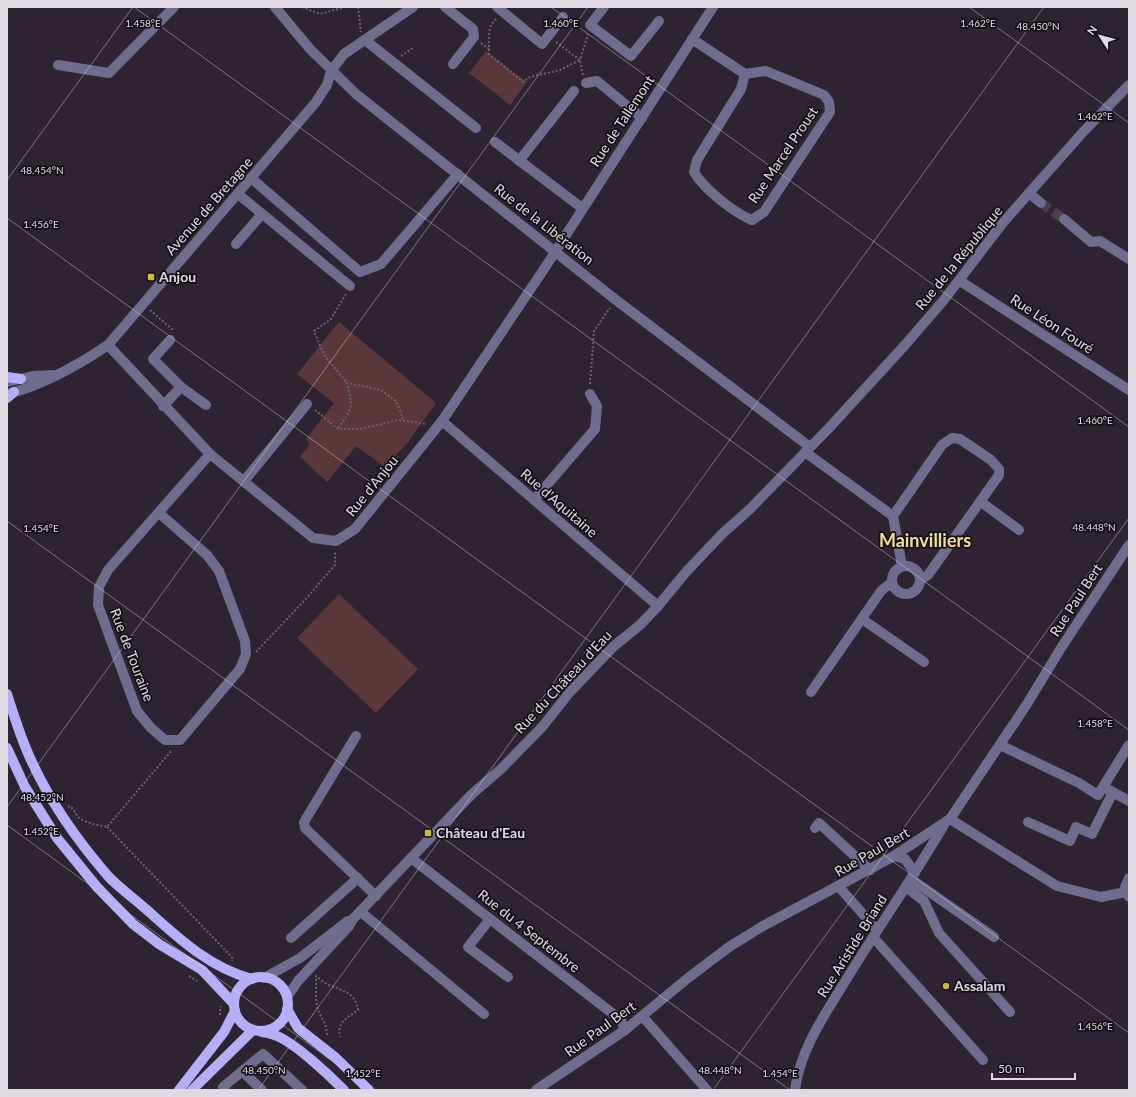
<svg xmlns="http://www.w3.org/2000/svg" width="1136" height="1097" viewBox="0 0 1136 1097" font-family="Lato,sans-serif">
	<rect width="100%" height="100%" fill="#2e2331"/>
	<g fill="#5a373a">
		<polygon points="486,51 527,82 510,105 469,73"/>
		<polygon points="339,322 436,403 409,441 385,467 356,446 327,482 300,457 310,444 306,439 334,403 297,374"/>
		<polygon points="339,594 418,669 376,713 297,638"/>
	</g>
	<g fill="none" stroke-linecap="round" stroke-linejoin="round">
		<polyline stroke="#493e4c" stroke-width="10" stroke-dasharray="10 5" stroke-linecap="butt" points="1041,203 1064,219"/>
		<g stroke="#6b626e" stroke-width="2" stroke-dasharray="2 2" stroke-linecap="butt">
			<polyline points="302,7 320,14 345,7"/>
			<polyline points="358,7 361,32"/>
			<polyline points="556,42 580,60 588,34"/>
			<path d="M 481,43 L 489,49 C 489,37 487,28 496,19"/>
			<polyline points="489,49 489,54 523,82 530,77 560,70 580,60 583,75"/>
			<polyline points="401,56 413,48"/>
			<polyline points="346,294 331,319 314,331 324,355 347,383"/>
			<polyline points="150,310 173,330"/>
			<polyline points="590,384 594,331 610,308"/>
			<polyline points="315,410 338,429 361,429 398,420 427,424"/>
			<path d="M 338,428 C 353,408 353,407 347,383 L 381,390 L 396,401 L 404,421"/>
			<polyline points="256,652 303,602 335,565 335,551"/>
			<path d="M 68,807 L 70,806 C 74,809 75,813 78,817 C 85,823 98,825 107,827 L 172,750"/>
			<polyline points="107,827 229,954 233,959 232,961"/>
			<polyline points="189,976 197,981"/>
			<polyline points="220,1015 221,1006"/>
			<path d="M 327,1035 C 326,1019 319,1018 317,1005 C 315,996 317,985 316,976 C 320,979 324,983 329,985 C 343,991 356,993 358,1010 C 349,1017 336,1022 340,1037"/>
		</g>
		<g stroke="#6f6c8e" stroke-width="10">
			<polyline points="275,7 310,49 356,94 616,300 810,447"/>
			<polyline points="445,7 473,29 474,37 453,64"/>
			<polyline points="497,7 542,44 563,17"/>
			<polyline points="604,7 590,25 631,56 659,21"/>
			<path d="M 692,39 L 745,74 L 766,71 L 824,95 L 829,102 L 830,112 L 764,212 L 752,220 C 734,213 704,189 694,172 L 697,160 L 741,89 L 745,74"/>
			<polyline points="365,40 476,128"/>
			<polyline points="58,65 109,73 174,7"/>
			<polyline points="586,83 597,81 642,118"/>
			<polyline points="495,142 582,208"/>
			<polyline points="519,161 574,91"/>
			<polyline points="251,178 360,272 381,264 458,174"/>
			<polyline points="1029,193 1041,203"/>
			<polyline points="238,194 350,286"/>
			<polyline points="1064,219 1091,242 1100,241 1129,259"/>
			<polyline points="236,244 262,214"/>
			<polyline points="960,281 1129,390"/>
			<polyline points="108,345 210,454 313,538 336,541 355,529 442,421 546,266 713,7"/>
			<polyline points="7,382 33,376 52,375"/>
			<polyline points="181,387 206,405"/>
			<path d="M 7,394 C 43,385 77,366 108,345 L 316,102 L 327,85 L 331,71 L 344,54 L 413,7"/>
			<polyline points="163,406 181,387 153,359 170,340"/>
			<polyline points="442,421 658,606"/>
			<polyline points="805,452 893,516"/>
			<polyline points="244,481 307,404"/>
			<polyline points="534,500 595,429 597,406 590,394"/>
			<polyline points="981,502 1019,530"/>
			<polyline points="159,513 207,555 219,571 245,641 246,654 240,669 180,740 165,740 151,728 137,711 98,605 99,587 108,570 210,454"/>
			<polyline points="902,566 893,516 942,445 952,438 960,439 991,460 999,469 999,475 928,575 920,580"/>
			<circle cx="906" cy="580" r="14"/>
			<polyline points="862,619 924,662"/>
			<polyline points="811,692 881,591 892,582"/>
			<polyline points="356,736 304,822 305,828 376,896"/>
			<polyline points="1000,745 1079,783 1098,795 1129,745"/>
			<polyline points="1109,790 1129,801"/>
			<polyline points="950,819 1057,886 1101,897 1126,892"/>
			<polyline points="1028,822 1070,841 1076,827 1092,834 1113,792"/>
			<polyline points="815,828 819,823 870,870"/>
			<polyline points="894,856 905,859 915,873"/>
			<polyline points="411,858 621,1020 625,1030"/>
			<polyline points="1129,878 1125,887 1129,897"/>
			<polyline points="911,879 994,937"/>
			<polyline points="839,887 877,930"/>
			<polyline points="906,887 924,901 939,933 1010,1012"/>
			<polyline points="361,912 484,1014"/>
			<polyline points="490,919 468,947 508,977"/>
			<polyline points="873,937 983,1060"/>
			<polyline points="291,938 358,878"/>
			<polyline points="264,978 300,958 348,921"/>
			<polyline points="287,997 298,981 349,926 353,919 472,794 501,769 543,726 569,693 614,646 640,625 658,606 686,572 722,534 750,509 829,428 905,345 943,301 1002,224 1029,193 1084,131 1129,85"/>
			<polyline points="643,1017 707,1090"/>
			<polyline points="242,1071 262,1090"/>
			<polyline points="225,1090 223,1087 263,1054 302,1090"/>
			<polyline points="536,1090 625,1030 688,978 729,947 763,926 894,856 950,819 1027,704 1061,648 1129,545"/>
			<path d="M 795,1090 C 800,1048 828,1010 849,975 C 880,925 914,876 944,825"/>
		</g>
		<g stroke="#b6aff7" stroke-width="10">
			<polyline points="7,377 21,379"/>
			<polyline points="7,398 14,392"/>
			<path d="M 7,694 C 13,713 19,732 27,751 C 46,796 76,839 108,876 C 119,888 134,898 147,910 C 178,938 210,968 252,979"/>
			<polyline points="7,748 25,787 57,838 97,887 133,924 159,944 202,970 234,1004"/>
			<circle cx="261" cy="1004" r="27"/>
			<polyline points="287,1009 298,1028 336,1058 369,1090"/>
			<path d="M 262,1032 C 267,1033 273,1034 277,1036 C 296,1044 329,1075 344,1090"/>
			<polyline points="179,1090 224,1032 235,1011"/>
			<polyline points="192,1090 253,1030"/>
		</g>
	</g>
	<path fill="none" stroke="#e0d9e2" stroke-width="1" stroke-opacity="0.45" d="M 134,7 L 1129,730M 551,7 L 1129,427M 969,7 L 1129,123M 7,180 L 133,7M 7,218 L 1129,1033M 7,521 L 790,1090M 7,807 L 588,7M 7,825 L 372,1090M 258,1090 L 1044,7M 713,1090 L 1129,518"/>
	<g fill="#cdb938" stroke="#130f15" stroke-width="1.5">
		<rect x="147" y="273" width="8" height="8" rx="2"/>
		<rect x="424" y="829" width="8" height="8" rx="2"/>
		<circle cx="946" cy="986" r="4"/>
	</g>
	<g text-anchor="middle" stroke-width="3.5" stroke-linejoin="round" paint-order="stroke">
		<g font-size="14" fill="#e0d9e2" stroke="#130f15">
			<text transform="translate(622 121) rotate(-57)" y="5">Rue de Tallemont</text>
			<text transform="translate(783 155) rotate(-56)" y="5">Rue Marcel Proust</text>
			<text transform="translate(209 206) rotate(-49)" y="5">Avenue de Bretagne</text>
			<text transform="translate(544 224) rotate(38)" y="5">Rue de la Libération</text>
			<text transform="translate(959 258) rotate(-51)" y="5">Rue de la République</text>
			<text transform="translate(1052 324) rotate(33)" y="5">Rue Léon Fouré</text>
			<text transform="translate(372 486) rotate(-51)" y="5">Rue d'Anjou</text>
			<text transform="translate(559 503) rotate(41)" y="5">Rue d'Aquitaine</text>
			<text transform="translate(1076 600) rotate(-57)" y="5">Rue Paul Bert</text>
			<text transform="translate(132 655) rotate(69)" y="5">Rue de Touraine</text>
			<text transform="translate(563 682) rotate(-47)" y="5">Rue du Château d'Eau</text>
			<text transform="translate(872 852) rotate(-30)" y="5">Rue Paul Bert</text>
			<text transform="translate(529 931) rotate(38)" y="5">Rue du 4 Septembre</text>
			<text transform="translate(852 946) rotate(-58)" y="5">Rue Aristide Briand</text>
			<text transform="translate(600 1029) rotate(-36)" y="5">Rue Paul Bert</text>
		</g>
		<g font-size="14" font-weight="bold" fill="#e0d9e2" stroke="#130f15" text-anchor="start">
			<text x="159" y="282">Anjou</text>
			<text x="436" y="838">Château d'Eau</text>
			<text x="954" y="991">Assalam</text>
		</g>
		<g font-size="18" font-weight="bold" fill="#eee092" stroke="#130f15">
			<text x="925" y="547">Mainvilliers</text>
		</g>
	</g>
	<g font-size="10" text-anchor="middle" fill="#e0d9e2" stroke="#130f15" stroke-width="3.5" stroke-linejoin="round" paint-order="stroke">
		<text x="143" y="27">1.458°E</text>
		<text x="561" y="27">1.460°E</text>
		<text x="978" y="27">1.462°E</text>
		<text x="1038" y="30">48.450°N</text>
		<text x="1095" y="120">1.462°E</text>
		<text x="42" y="174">48.454°N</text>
		<text x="41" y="228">1.456°E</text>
		<text x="1095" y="424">1.460°E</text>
		<text x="1094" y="531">48.448°N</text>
		<text x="41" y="532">1.454°E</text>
		<text x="1095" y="727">1.458°E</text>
		<text x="42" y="801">48.452°N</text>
		<text x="41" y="835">1.452°E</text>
		<text x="1095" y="1030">1.456°E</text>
		<text x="264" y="1074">48.450°N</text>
		<text x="720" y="1074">48.448°N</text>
		<text x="363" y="1077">1.452°E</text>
		<text x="780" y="1077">1.454°E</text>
	</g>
	<rect width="1136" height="1097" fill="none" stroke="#e0d9e2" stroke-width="16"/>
	<g transform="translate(1100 36) rotate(306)" stroke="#130f15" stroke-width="3" paint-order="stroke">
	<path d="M0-3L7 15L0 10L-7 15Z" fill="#e0d9e2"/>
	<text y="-6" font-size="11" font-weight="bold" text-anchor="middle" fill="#e0d9e2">N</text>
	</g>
	<path d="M992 1073v6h83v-6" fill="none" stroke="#e0d9e2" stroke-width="2"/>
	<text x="998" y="1073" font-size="12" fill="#e0d9e2" stroke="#130f15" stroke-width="3" paint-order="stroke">50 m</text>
</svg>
